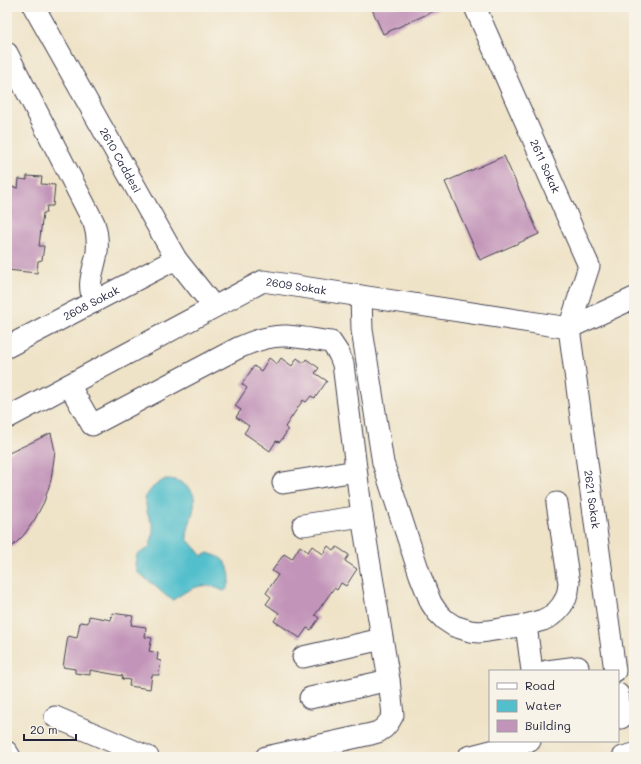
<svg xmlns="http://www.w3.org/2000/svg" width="641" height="764" viewBox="0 0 641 764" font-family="Mali,sans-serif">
	<rect width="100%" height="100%" fill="#f7f3e8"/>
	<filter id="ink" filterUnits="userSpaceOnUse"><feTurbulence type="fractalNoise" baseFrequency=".025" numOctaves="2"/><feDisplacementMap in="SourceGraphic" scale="8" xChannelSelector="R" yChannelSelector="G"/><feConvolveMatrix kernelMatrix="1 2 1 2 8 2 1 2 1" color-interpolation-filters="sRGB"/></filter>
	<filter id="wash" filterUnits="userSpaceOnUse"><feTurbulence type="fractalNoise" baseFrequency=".012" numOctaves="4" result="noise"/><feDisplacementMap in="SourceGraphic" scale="16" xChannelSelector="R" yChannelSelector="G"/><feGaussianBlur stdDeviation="0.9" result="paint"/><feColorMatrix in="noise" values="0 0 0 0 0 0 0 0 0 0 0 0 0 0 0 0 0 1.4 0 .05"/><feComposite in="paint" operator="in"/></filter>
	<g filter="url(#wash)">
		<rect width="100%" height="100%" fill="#efe3c7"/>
		<path fill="#53bfcc" stroke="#3a7084" d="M 165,479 C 175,479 178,480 186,486 C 202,496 191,515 188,530 C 187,533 187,536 187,539 L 202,556 L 208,553 C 213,555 219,556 223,560 C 229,565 232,579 228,586 C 228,588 226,590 224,591 C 220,590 214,586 209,586 C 196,584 183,593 173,600 L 166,596 L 155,586 L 137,572 L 135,564 L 137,554 L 149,548 L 153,535 L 153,526 L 147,512 L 145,497 L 153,487 Z"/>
		<g id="blocks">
			<g fill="#c294b9">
				<polygon points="371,7 443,7 383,34"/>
				<polygon points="504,156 539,234 480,260 445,182"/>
				<polygon points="27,176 42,177 41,184 55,185 53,206 47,206 46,213 43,213 39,246 44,246 42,260 38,261 37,273 7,270 7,186 18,188 19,179 27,180"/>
				<polygon points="269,358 277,364 281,358 292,366 297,358 304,363 306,359 319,368 315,373 327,381 315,398 311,396 306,402 303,400 285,427 288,430 280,442 276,441 270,451 244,433 249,426 236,417 241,410 235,406 247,388 242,384 254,366 261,371"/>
				<polygon points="51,433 55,451 51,480 44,502 35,519 24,535 7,552 7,454"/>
				<polygon points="300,546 308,552 312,546 323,554 328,546 334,551 337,547 349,555 345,561 357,569 346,586 341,583 337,590 334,588 315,615 319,618 311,630 307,628 300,638 274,621 279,613 266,604 271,597 266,593 278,575 272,571 284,554 292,559"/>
				<polygon points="112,613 133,616 131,625 146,627 145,637 152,638 149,651 158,653 157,660 161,661 159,675 152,675 150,689 129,686 130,680 122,679 123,676 90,670 90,675 75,673 75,669 63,667 68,636 77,638 80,622 88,623 89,616 111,620"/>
			</g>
		</g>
	</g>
	<g filter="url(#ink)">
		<use href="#blocks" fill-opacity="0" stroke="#413f50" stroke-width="1"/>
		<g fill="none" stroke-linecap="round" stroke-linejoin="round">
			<defs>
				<g id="minor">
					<path id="s1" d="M 34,7 L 176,259 L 214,307"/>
					<path id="s2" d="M 475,7 L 589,266 L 569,328 L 615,671"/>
					<path d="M 7,53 L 94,223 C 97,232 98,242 97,252 C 94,272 86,282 94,302"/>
					<polyline points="361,296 362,330 383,463 420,575 431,603 437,612 445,620 454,626 470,631 479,632 488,631 526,625 543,620 551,616 557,611 562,605 566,598 568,591 569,583 557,503"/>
					<polyline points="569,328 634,298"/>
					<path id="s3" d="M 7,347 L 176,259"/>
					<path d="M 69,385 L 92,425 L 238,348 C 253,341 270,335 287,336 C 301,337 316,340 331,342 L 339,354 L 343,364 L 362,516 L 389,680 L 393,715 L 389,722 L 384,728 L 378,732 L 371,734 L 266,757"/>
					<path id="s4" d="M 7,418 L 263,281 L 569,328"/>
					<polyline points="283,483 356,471"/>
					<polyline points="303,525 362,516"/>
					<polyline points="526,625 532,671"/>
					<polyline points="303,657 382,639"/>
					<polyline points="547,671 578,667"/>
					<polyline points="618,694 621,718"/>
					<polyline points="310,698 389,680"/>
					<polyline points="55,717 148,757"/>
					<polyline points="7,752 10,757"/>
					<polyline points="468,757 530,741"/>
					<polyline points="623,757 634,754"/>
				</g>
			</defs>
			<use href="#minor" stroke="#413f50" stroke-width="23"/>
			<use href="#minor" stroke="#fff" stroke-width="21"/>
		</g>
	</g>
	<g text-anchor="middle" stroke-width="4" stroke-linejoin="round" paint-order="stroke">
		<g font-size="11" fill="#22223b" stroke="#f7f3e8">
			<text dy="4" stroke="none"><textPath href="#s1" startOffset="176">2610 Caddesi</textPath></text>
			<text dy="4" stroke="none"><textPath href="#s2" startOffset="174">2611 Sokak</textPath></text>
			<text dy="4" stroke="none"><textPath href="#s4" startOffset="324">2609 Sokak</textPath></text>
			<text dy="4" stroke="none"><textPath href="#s3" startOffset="95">2608 Sokak</textPath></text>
			<text dy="4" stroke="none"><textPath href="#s2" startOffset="521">2621 Sokak</textPath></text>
		</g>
	</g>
	<rect width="641" height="764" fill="none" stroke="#f7f3e8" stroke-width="24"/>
	<rect x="489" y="670" width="130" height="72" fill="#f7f3e8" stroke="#a29fa3"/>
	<rect x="497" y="683" width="20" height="6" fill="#ffffff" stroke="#a29fa3"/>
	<text x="525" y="690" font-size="12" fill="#22223b">Road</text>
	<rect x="497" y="700" width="20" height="12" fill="#53bfcc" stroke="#a29fa3"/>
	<text x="525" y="710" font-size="12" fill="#22223b">Water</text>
	<rect x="497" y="720" width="20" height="12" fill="#c294b9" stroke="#a29fa3"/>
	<text x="525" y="730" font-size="12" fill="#22223b">Building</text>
	<path d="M24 734v6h52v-6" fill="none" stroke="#22223b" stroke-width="2"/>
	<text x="30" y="734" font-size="12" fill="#22223b" stroke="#f7f3e8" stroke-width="3" paint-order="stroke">20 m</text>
</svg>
